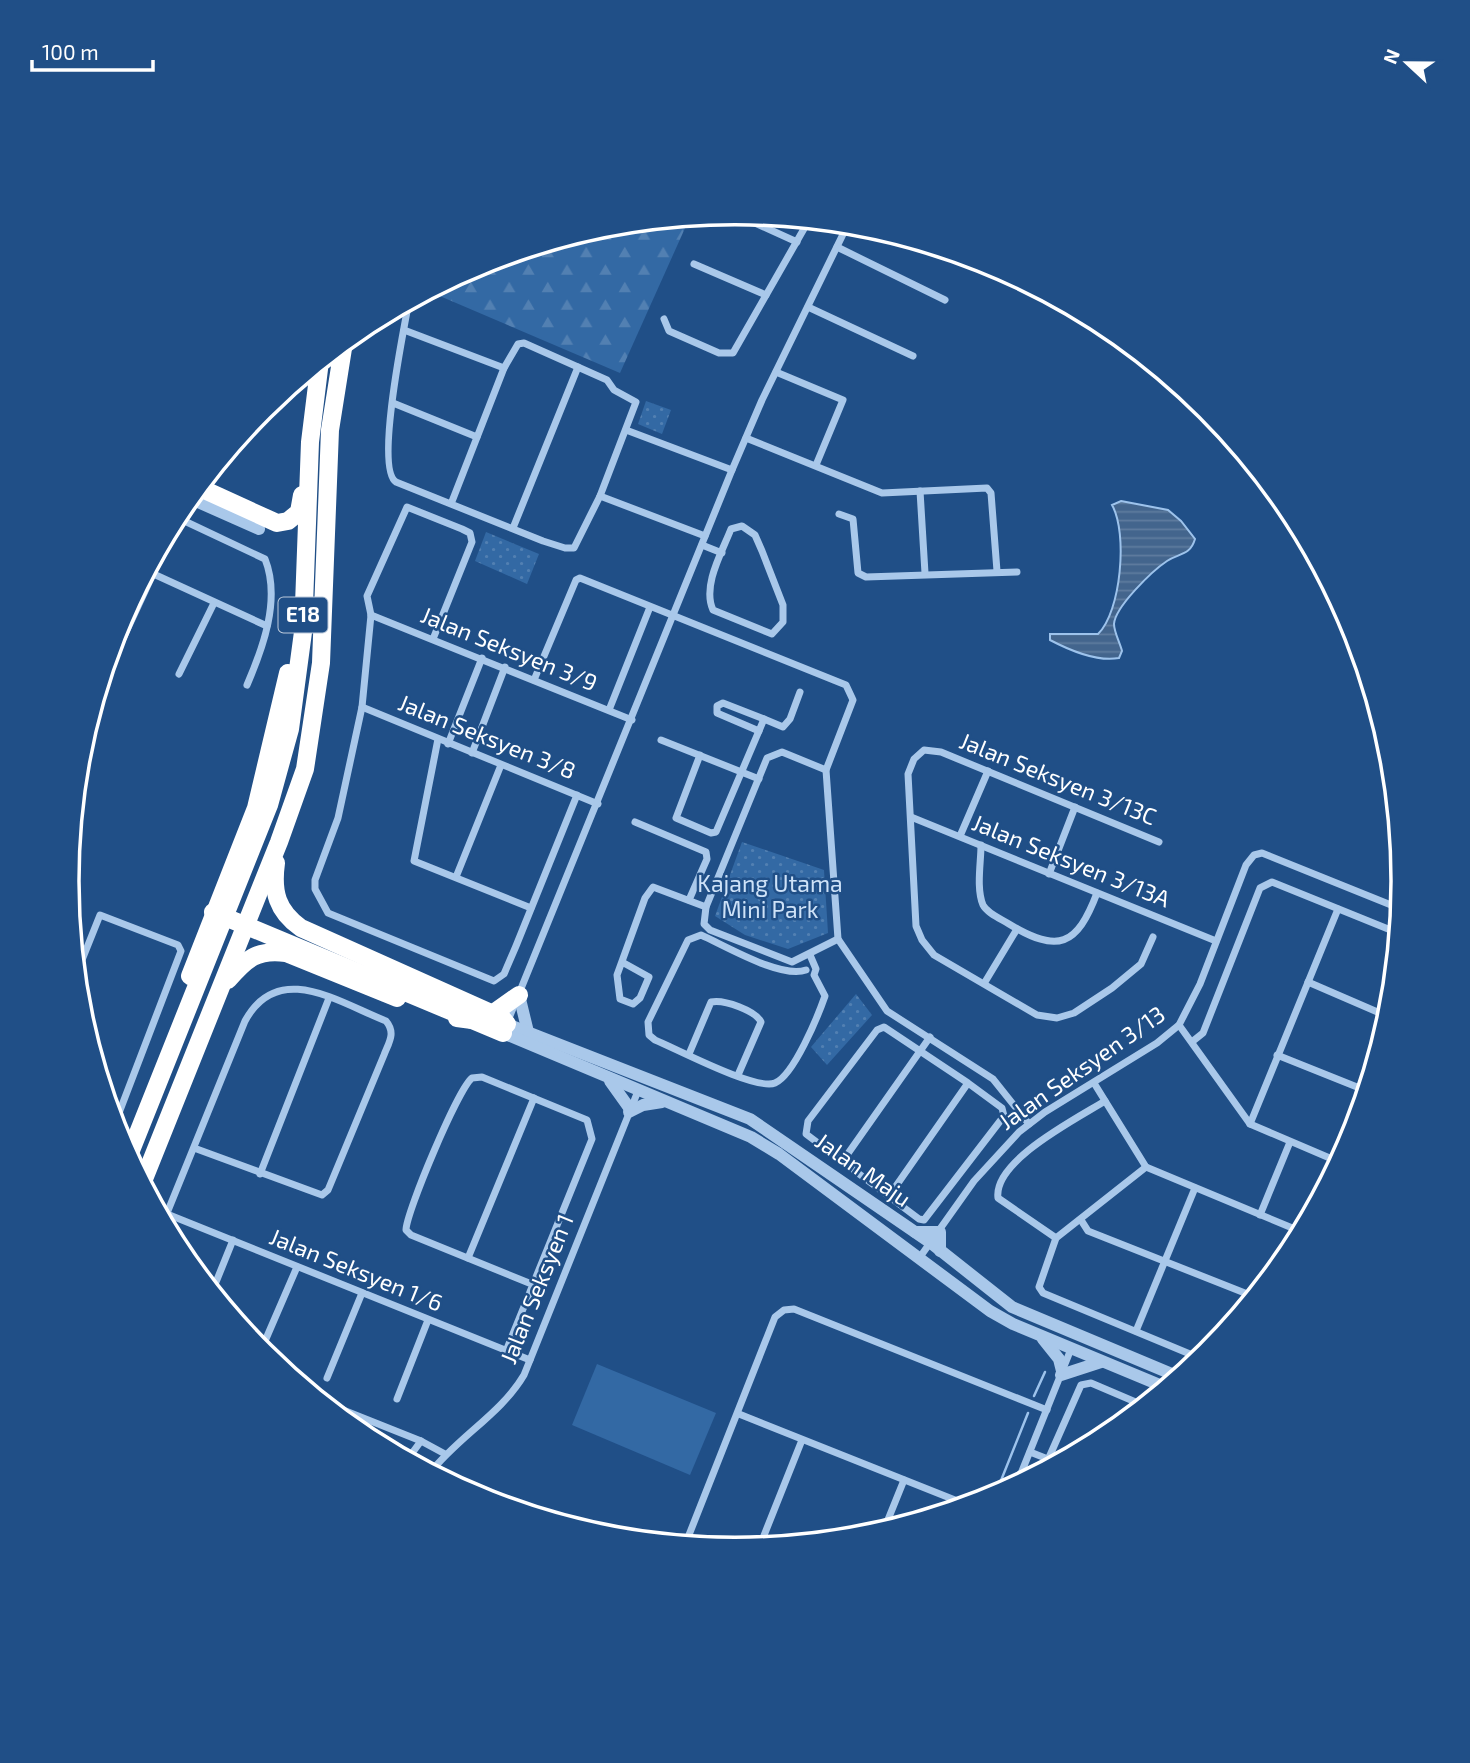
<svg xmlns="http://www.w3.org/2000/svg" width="1470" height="1763" viewBox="0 0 1470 1763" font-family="'Exo 2',sans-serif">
	<defs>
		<pattern id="forest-firs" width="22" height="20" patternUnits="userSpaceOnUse" patternTransform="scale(1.75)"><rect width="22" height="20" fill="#3369a4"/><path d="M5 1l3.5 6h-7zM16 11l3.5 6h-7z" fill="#5280b2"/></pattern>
		<pattern id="park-dots" width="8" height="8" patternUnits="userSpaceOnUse" patternTransform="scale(1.75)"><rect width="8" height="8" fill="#3369a4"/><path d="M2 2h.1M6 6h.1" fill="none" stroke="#5280b2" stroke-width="1.8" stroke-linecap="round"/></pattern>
		<pattern id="water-rules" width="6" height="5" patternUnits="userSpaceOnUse" patternTransform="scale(1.75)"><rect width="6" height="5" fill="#43658d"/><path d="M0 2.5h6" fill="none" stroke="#5f7c9e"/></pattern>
	</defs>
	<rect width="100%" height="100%" fill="#204f87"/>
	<polygon fill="url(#forest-firs)" points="690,217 620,373 428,291 480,264 605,226"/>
	<g fill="url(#park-dots)">
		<polygon points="646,401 671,410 662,434 638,424"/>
		<polygon points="486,532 539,554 527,584 475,561"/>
		<polygon points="742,842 824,870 828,933 788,949 745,935 715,916"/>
		<polygon points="856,994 872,1015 827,1065 811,1047"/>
	</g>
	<polygon fill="#3369a4" points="597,1364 716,1413 690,1475 572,1425"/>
	<path fill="url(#water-rules)" stroke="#9dc3ec" stroke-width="2" d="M 1121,501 L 1168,510 L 1181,521 L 1195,539 C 1190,556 1179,553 1167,561 C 1152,571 1115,607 1114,624 C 1114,632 1120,643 1122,651 L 1119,658 C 1097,662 1069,650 1050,640 L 1050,634 L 1098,634 C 1121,612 1128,533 1112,505 Z"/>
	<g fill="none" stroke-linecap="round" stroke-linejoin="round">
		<g stroke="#9dc3ec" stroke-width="2.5">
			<polyline points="1034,1396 1045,1372"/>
			<polyline points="994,1498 1028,1413"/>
		</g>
		<g stroke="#a9c8ea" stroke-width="7">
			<polyline points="733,213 797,242"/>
			<polyline points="837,247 945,300"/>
			<polyline points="694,264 766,295"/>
			<path d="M 409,301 C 404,328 375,469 396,482 L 543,541 L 565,548 L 574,548 L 600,496 L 636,402 L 614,390 L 607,380 L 524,343 L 518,344 L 504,368 L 451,504"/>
			<polyline points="808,307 913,356"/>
			<polyline points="664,319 669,331 719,353 733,353 809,220"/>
			<polyline points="404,330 504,368"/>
			<polyline points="776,372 843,400 816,465"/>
			<polyline points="393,403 477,437"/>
			<polyline points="626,430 732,470"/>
			<polyline points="746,438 882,493 987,488 991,493 997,571"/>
			<polyline points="920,491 925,573"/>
			<polyline points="600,496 705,536"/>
			<polyline points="839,514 853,519 858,573 866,577 1017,572"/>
			<path d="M 176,517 L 265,559 C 281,599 263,648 247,685"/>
			<path d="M 742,526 L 755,535 L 762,551 L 783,605 L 783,622 L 772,634 L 713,610 C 702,586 722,552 731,529 Z"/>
			<polyline points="513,528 578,367"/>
			<polyline points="702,545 722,553"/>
			<polyline points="147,571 267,626"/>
			<polyline points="371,615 632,720"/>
			<polyline points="433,639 472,542 470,533 462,529 407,507 367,596 371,615 362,707 338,818 315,880 315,889 328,913 494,981 504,974 516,946 577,795"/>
			<polyline points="120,645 153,574"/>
			<polyline points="179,674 214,603"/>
			<polyline points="534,680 576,580 580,578 846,685 853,700 826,770 838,939 887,1011 993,1079 1029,1124"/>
			<polyline points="362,707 598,804"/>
			<polyline points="609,710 650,607"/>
			<polyline points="759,731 717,713 717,706 723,703 764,719"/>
			<polyline points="438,739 414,861 531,908"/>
			<polyline points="661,740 759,779"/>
			<polyline points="448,744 482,658"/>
			<polyline points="472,753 505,667"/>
			<polyline points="700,755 676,818 711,833 716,832 764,719 783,727 790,719 800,692"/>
			<polyline points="826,770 782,752 767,758 706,907 704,924 710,930 792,962 838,939"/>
			<polyline points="911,817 1216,941"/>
			<polyline points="635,822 706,852 707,859 689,900"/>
			<polyline points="960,836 988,771"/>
			<path d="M 981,845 C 981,863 976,888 983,905 C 987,913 1001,919 1009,924 C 1058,954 1077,946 1097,893"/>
			<polyline points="1049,874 1075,807"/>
			<polyline points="456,877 501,765"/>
			<polyline points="1153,937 1141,964 1112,988 1074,1013 1057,1018 1037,1015 934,955 922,940 916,926 908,774 914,759 924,750 941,752 1159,842"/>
			<polyline points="622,962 649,977 640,998 633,1004 620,999 617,975 645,898 653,887 706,907"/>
			<path d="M 806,970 C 781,979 726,946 701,935 L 688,940 L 648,1022 L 649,1035 L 655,1040 C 677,1049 756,1091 775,1083 C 794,1075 818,1016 825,996 L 814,975 L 816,969 L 810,955"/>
			<polyline points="76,975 100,915 178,945 181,951 114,1126"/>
			<polyline points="985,982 1017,929"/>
			<polyline points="1308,982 1389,1017"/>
			<polyline points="507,1023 732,470 762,400 848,224"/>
			<polyline points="1179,1025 1250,1124 1339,1162"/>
			<polyline points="1193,1041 1203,1033 1260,888 1272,882 1398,933"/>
			<path d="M 689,1054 L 711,1002 C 724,999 756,1011 761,1022 L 738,1075"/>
			<polyline points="1277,1055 1367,1091"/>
			<polyline points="1094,1083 1146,1167 1302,1232"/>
			<polyline points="1250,1124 1338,909"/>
			<polyline points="842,1162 930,1037"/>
			<polyline points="1146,1167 1056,1238 1039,1287 1043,1293 1202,1359"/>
			<polyline points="260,1174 329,998"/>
			<polyline points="889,1196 968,1083 884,1027 877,1030 808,1121 806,1134 919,1219 924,1220 1004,1116 1002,1108 968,1083"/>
			<polyline points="167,1214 530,1360"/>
			<polyline points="1260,1215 1290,1142"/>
			<polyline points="1081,1220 1088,1231 1255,1297"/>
			<path d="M 163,1223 L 245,1021 C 278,960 338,1002 386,1021 C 396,1033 389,1042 384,1055 L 328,1190 L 322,1195 L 194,1148"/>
			<path d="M 1056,1238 L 998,1198 C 993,1161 1076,1119 1105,1101"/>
			<polyline points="920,1257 974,1181 1019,1132 1045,1112 1157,1043 1179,1025 1200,984 1246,865 1254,855 1262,853 1401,909"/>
			<polyline points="468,1258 534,1098"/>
			<polyline points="1283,1262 1297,1230"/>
			<polyline points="212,1292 233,1240"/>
			<polyline points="1136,1331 1195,1188"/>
			<polyline points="262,1348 297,1267"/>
			<path d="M 506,1351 L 592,1139 L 587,1120 L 482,1077 L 472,1078 C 458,1089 406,1213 406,1230 L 411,1235 L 534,1285"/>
			<polyline points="327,1378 362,1293"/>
			<polyline points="397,1399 428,1320"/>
			<polyline points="318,1400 421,1441 445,1454"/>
			<polyline points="739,1414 960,1502 964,1507"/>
			<polyline points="1030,1452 1058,1463"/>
			<polyline points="407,1460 421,1441"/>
			<polyline points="1043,1471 1081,1385 1091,1383 1145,1406"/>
			<path d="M 430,1473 C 458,1437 501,1414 524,1375 L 638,1091"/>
			<polyline points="1016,1486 1071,1349"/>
			<polyline points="883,1532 904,1480"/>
			<polyline points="685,1545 775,1317 784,1310 794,1309 1047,1410"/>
			<polyline points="759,1548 802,1440"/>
		</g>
		<g stroke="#a9c8ea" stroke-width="12">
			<polyline points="189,498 259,529"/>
			<polyline points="519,995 528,1032"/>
			<polyline points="507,1024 750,1119 931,1243 1012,1307 1179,1377"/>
			<polyline points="503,1033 751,1137 779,1154 990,1311 1013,1324 1167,1388"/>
			<polyline points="610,1081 630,1109"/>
			<polyline points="629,1112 643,1105 662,1102"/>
			<polyline points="915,1232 940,1232 940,1251"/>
			<polyline points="1043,1339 1059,1359 1062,1371"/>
			<polyline points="1061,1375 1101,1362"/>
		</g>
		<g stroke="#fff" stroke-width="18">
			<polyline points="198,487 277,523 288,521 299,512 302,495"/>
			<path d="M 276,863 C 272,892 277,911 301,928 L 502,1018 L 507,1024"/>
			<polyline points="190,976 256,808 288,673"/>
			<path d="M 228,980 C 246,959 257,949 286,953 L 397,998"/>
			<polyline points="492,1014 519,995"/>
			<polyline points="457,1018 472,1020 503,1033"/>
			<polyline points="128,1158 269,805 290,729 303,632 310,442 320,361"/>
			<polyline points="142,1184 279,842 305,769 321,663 330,430 344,342"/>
		</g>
		<polyline stroke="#fff" stroke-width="18" points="213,912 472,1020"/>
	</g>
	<g text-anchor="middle" stroke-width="5" stroke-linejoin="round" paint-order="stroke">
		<rect fill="#204f87" stroke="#bccadb" stroke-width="2" x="278.5" y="597.5" width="49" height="35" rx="5"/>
		<g font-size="21" font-weight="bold" fill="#fff">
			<text x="303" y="622">E18</text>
		</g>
		<g font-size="23" fill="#fff" stroke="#204f87">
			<text transform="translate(509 649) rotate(22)" y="8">Jalan Seksyen 3/9</text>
			<text transform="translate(487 737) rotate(22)" y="8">Jalan Seksyen 3/8</text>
			<text transform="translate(1058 779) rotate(22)" y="8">Jalan Seksyen 3/13C</text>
			<text transform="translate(1071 861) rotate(22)" y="8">Jalan Seksyen 3/13A</text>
			<text transform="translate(1082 1068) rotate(-35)" y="8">Jalan Seksyen 3/13</text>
			<text transform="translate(863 1170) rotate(35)" y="8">Jalan Maju</text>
			<text transform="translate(356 1270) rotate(22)" y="8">Jalan Seksyen 1/6</text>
			<text transform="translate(537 1289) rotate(-68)" y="8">Jalan Seksyen 1</text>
		</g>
		<g font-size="23" fill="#cee2f8" stroke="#204f87">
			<text x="770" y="892">Kajang Utama<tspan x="770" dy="26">Mini Park</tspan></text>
		</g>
	</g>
	<path d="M0 0H1470V1763H0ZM79 881a656 656 0 1 1 1312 0a656 656 0 1 1-1312 0Z" fill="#204f87" fill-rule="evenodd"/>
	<path fill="none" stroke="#fff" stroke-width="3.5" d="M79 881a656 656 0 1 1 1312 0a656 656 0 1 1-1312 0Z"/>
	<g transform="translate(1407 63) rotate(292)" stroke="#204f87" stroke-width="5" paint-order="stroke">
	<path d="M0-5L12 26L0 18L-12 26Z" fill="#ffffff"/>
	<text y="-10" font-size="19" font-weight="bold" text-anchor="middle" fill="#ffffff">N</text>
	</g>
	<path d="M32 60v10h121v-10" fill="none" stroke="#ffffff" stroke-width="3.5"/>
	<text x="42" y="60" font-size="21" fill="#ffffff" stroke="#204f87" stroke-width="5" paint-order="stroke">100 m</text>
</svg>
